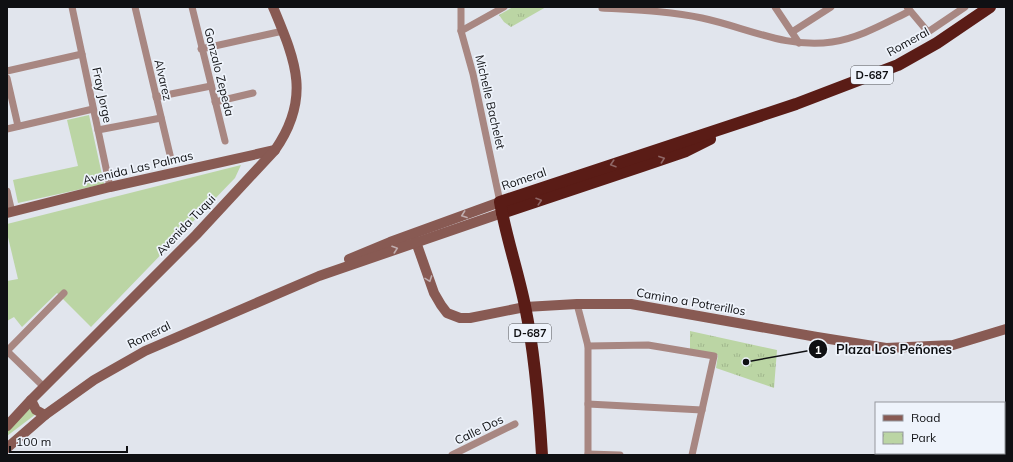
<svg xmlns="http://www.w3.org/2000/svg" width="1013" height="462" viewBox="0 0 1013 462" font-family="Mulish,sans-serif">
	<defs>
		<pattern id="park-tufts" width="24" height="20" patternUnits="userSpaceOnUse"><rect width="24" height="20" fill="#bbd5a4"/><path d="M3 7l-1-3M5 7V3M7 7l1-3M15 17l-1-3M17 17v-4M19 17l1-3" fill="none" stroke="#a0b68c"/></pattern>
	</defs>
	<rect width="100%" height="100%" fill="#e1e5ed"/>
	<g fill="#bbd5a4">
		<polygon points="89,115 104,184 18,203 13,180 78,166 67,120"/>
		<polygon points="241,165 235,178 91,327 57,293 22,327 14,317 7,321 7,281 18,279 7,233 7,224"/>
		<polygon points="30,406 36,414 7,436 7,429"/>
	</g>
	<g fill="url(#park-tufts)">
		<polygon points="513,7 546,7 511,27 504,22 499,15"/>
		<polygon points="690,331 777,350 774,388 716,368 718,355 690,349"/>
	</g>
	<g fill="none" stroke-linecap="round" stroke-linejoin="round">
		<g stroke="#a88782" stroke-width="7">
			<polyline points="72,7 110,187"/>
			<polyline points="135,7 171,159"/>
			<polyline points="192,7 225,141"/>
			<polyline points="461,7 461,31 473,74 500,202"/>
			<polyline points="775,7 799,43"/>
			<polyline points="907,7 928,32 965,7"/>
			<path d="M 602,8 C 635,10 669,11 702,18 C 745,27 787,49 832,42 C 860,38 885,23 910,11"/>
			<polyline points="461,31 504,7"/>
			<polyline points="792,32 831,7"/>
			<polyline points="201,49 283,31"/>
			<polyline points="7,71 82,54"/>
			<polyline points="7,78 18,126"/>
			<polyline points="156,97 211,86"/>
			<polyline points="215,102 253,93"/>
			<polyline points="7,129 93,109"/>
			<polyline points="98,130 161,118"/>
			<polyline points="7,191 12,212"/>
			<polyline points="577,304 588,346 588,455"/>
			<polyline points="588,346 648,345 714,356 692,455"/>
			<polyline points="7,351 64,293"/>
			<polyline points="7,351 44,387"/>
			<polyline points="588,404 702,410"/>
			<polyline points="588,454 620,455"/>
			<polyline points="452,455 515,424"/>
		</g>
		<g stroke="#885a53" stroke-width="10">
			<polyline points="7,213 110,187 275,150"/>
			<polyline points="416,242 434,293 441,305 447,313 460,318 470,318 525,307 577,304 631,304 817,337 886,348 953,345 1006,329"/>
			<polyline points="349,259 390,242 500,202"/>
			<polyline points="31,400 36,410 45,415"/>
			<path d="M 7,426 L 31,400 L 196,235 L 275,150 C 312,97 295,60 273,7"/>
			<polyline points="7,448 45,415 94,380 145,351 319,276 502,213"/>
		</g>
		<g stroke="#5a1c16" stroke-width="12">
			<polyline points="502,213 642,166 686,151 710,139"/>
			<path d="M 542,455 C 539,405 535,355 525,306 C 518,271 506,237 500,202 L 796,104 L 898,65 L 937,43 L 990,7"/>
		</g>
	</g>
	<defs><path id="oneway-chevron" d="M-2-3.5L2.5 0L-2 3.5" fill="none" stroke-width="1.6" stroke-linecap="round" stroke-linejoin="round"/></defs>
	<g stroke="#8e6766">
		<use href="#oneway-chevron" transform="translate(662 159) rotate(-20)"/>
		<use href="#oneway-chevron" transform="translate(613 164) rotate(162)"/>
		<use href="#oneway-chevron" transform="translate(539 201) rotate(-18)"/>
	</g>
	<g stroke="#c0aeaf">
		<use href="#oneway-chevron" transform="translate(464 215) rotate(160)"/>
		<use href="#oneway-chevron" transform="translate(395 249) rotate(-19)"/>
		<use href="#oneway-chevron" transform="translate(429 279) rotate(70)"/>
	</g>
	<g text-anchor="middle" stroke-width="3.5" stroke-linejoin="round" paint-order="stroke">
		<g fill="#eef3fb" stroke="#525459" stroke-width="1">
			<rect x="851" y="66" width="42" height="18" rx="3"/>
			<rect x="509" y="324" width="42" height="18" rx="3"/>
		</g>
		<g font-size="11" font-weight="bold" fill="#0f1013">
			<text x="872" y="79">D-687</text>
			<text x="530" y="337">D-687</text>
		</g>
		<g font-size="12" fill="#0f1013" stroke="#eef3fb">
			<text transform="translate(908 42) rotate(-29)" y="4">Romeral</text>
			<text transform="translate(219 72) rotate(76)" y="4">Gonzalo Zepeda</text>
			<text transform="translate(163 80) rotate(77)" y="4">Alvarez</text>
			<text transform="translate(102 95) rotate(78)" y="4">Fray Jorge</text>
			<text transform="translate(490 102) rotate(77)" y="4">Michelle Bachelet</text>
			<text transform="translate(138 168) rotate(-13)" y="4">Avenida Las Palmas</text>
			<text transform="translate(524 179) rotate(-19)" y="4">Romeral</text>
			<text transform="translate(186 225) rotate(-46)" y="4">Avenida Tuqui</text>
			<text transform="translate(691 302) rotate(10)" y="4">Camino a Potrerillos</text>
			<text transform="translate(149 335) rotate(-26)" y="4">Romeral</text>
			<text transform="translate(479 430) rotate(-26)" y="4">Calle Dos</text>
		</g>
	</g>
	<path fill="none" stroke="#0f1013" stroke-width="1.5" d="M746 362L818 349"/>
	<g fill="#0f1013" stroke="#eef3fb" stroke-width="1.5">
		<circle cx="746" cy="362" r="4"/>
		<circle cx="818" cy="349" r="10"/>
	</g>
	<g font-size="12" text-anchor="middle" font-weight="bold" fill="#fff">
		<text x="818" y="354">1</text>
	</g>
	<g font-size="13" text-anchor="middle" font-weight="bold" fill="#0f1013" stroke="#eef3fb" stroke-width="3.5" stroke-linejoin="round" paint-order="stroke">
		<text x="894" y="354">Plaza Los Peñones</text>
	</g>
	<rect width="1013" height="462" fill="none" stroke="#0f1013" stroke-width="16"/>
	<rect x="875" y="402" width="130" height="52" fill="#eef3fb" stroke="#95989e"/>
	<rect x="883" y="415" width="20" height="6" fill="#885a53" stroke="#95989e"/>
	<text x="911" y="422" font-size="12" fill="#0f1013">Road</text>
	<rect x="883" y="432" width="20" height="12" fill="url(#park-tufts)" stroke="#95989e"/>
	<text x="911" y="442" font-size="12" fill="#0f1013">Park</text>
	<path d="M10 446v6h117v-6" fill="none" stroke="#0f1013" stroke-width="2"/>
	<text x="16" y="446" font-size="12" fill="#0f1013" stroke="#eef3fb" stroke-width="3" paint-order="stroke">100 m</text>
</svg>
